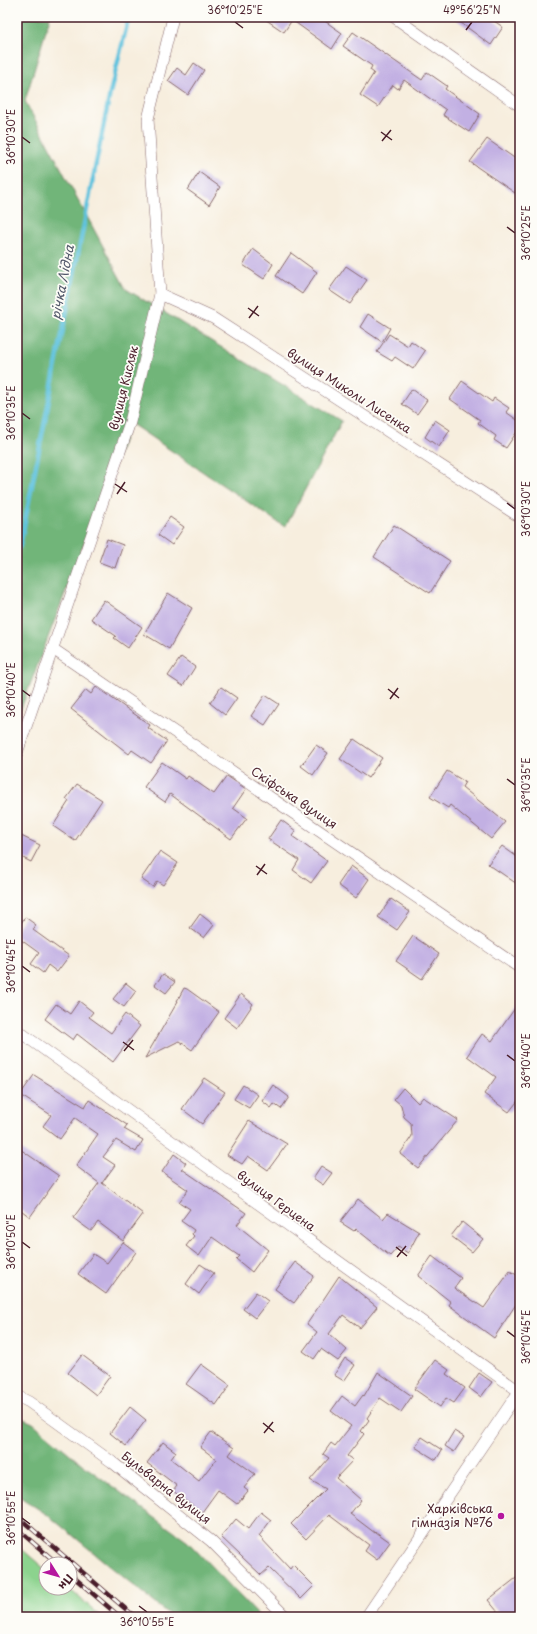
<svg xmlns="http://www.w3.org/2000/svg" width="537" height="1634" viewBox="0 0 537 1634" font-family="'Playpen Sans',sans-serif">
	<rect width="100%" height="100%" fill="#fdfcf7"/>
	<filter id="ink" filterUnits="userSpaceOnUse"><feTurbulence type="fractalNoise" baseFrequency=".025" numOctaves="2"/><feDisplacementMap in="SourceGraphic" scale="8" xChannelSelector="R" yChannelSelector="G"/><feConvolveMatrix kernelMatrix="1 2 1 2 8 2 1 2 1" color-interpolation-filters="sRGB"/></filter>
	<filter id="wash" filterUnits="userSpaceOnUse"><feTurbulence type="fractalNoise" baseFrequency=".012" numOctaves="4" result="noise"/><feDisplacementMap in="SourceGraphic" scale="16" xChannelSelector="R" yChannelSelector="G"/><feGaussianBlur stdDeviation="0.9" result="paint"/><feColorMatrix in="noise" values="0 0 0 0 0 0 0 0 0 0 0 0 0 0 0 0 0 1.4 0 .05"/><feComposite in="paint" operator="in"/></filter>
	<g filter="url(#wash)">
		<rect width="100%" height="100%" fill="#f7eede"/>
		<polygon fill="#8cd38e" stroke="#6b795c" points="17,1545 46,1570 46,1588 68,1588 102,1617 17,1617"/>
		<g fill="#71b579" stroke="#5e6a52">
			<polygon points="17,17 50,17 25,101 126,289 342,421 285,527 130,423 17,719"/>
			<polygon points="17,1416 33,1423 82,1464 188,1542 260,1617 172,1617 49,1516 17,1495"/>
		</g>
		<g fill="none" stroke-linecap="round" stroke-linejoin="round">
			<polyline stroke="#60c3de" stroke-width="4.5" points="17,550 20,546 110,93 129,17"/>
		</g>
		<g id="blocks">
			<g fill="#c2b0e3">
				<polygon points="262,17 319,17 342,33 332,49 292,20 284,32"/>
				<polygon points="453,17 488,17 503,27 491,45"/>
				<polygon points="353,32 422,80 427,72 447,86 445,89 480,114 469,132 443,115 446,110 404,80 398,89 393,85 378,107 360,95 374,73 370,70 372,66 343,46"/>
				<polygon points="194,63 204,70 188,95 168,81 177,68 186,75"/>
				<polygon points="487,139 520,162 520,186 515,193 470,162"/>
				<polygon points="199,172 220,187 209,205 188,190"/>
				<polygon points="253,249 273,264 264,279 243,265"/>
				<polygon points="291,253 317,272 302,294 276,276"/>
				<polygon points="346,266 367,280 350,304 329,290"/>
				<polygon points="368,314 390,328 382,342 360,327"/>
				<polygon points="389,334 408,346 411,341 425,351 413,369 395,357 392,361 377,352"/>
				<polygon points="462,381 492,402 494,398 509,408 506,412 520,422 520,427 506,448 494,440 496,436 478,423 480,420 450,399"/>
				<polygon points="412,389 427,400 417,414 402,404"/>
				<polygon points="435,420 450,430 439,447 425,437"/>
				<polygon points="170,517 184,527 172,545 158,535"/>
				<polygon points="394,525 450,561 430,593 374,557"/>
				<polygon points="107,539 123,545 115,568 99,562"/>
				<polygon points="168,593 192,608 169,649 144,634"/>
				<polygon points="104,600 142,627 128,648 114,638 116,636 91,619"/>
				<polygon points="181,657 195,667 183,686 168,676"/>
				<polygon points="96,687 150,725 148,728 167,741 151,763 132,750 129,754 71,709 86,690 91,694"/>
				<polygon points="221,687 237,698 225,715 210,703"/>
				<polygon points="265,695 279,704 265,725 251,716"/>
				<polygon points="354,739 382,758 368,778 340,759"/>
				<polygon points="316,745 328,753 313,775 301,766"/>
				<polygon points="162,762 186,779 188,776 214,794 227,776 246,789 233,808 247,818 231,839 170,794 165,802 144,787"/>
				<polygon points="447,771 465,782 462,787 505,822 491,839 450,805 448,808 430,797"/>
				<polygon points="77,784 102,800 75,841 53,826 69,801 66,799"/>
				<polygon points="281,820 296,831 292,836 327,861 311,883 293,870 299,860 268,839"/>
				<polygon points="17,834 40,845 31,862 17,855"/>
				<polygon points="502,846 520,859 520,886 488,864"/>
				<polygon points="160,851 178,863 163,885 157,881 153,887 141,879"/>
				<polygon points="351,866 369,879 356,898 338,885"/>
				<polygon points="391,899 410,912 397,930 378,917"/>
				<polygon points="200,914 214,925 204,938 190,928"/>
				<polygon points="25,917 36,925 33,930 69,956 57,972 48,965 43,973 31,964 39,953 17,937 17,929"/>
				<polygon points="413,936 439,954 422,979 396,961"/>
				<polygon points="163,974 175,982 166,993 155,985"/>
				<polygon points="126,983 136,991 124,1007 113,999"/>
				<polygon points="184,988 187,989 219,1012 192,1050 179,1041 145,1058 178,1001 177,1001"/>
				<polygon points="241,994 253,1004 237,1028 224,1018"/>
				<polygon points="79,1001 93,1012 89,1017 111,1033 125,1014 140,1026 113,1062 77,1034 73,1040 45,1019 56,1004 70,1014"/>
				<polygon points="520,1001 520,1098 509,1112 484,1094 496,1077 467,1056 482,1034 492,1041"/>
				<polygon points="34,1075 85,1107 89,1100 127,1125 124,1129 143,1140 136,1152 116,1140 103,1157 115,1165 102,1183 143,1214 123,1241 98,1222 91,1231 73,1218 99,1183 76,1166 98,1134 75,1118 60,1139 43,1126 51,1115 20,1095"/>
				<polygon points="204,1078 225,1092 202,1124 182,1109"/>
				<polygon points="243,1085 258,1095 249,1108 234,1099"/>
				<polygon points="273,1085 289,1097 281,1109 274,1104 271,1108 262,1101"/>
				<polygon points="403,1088 418,1103 423,1097 458,1120 418,1168 400,1154 412,1136 411,1123 404,1117 401,1105 394,1099"/>
				<polygon points="249,1121 287,1144 268,1170 248,1156 242,1164 227,1155"/>
				<polygon points="17,1147 59,1176 30,1217 17,1207"/>
				<polygon points="174,1154 186,1163 182,1169 246,1213 237,1225 268,1250 252,1272 236,1259 239,1256 212,1237 199,1256 186,1246 194,1236 192,1234 194,1230 181,1221 190,1209 179,1202 188,1190 162,1172"/>
				<polygon points="321,1166 332,1173 323,1185 313,1178"/>
				<polygon points="358,1199 383,1219 388,1213 419,1232 408,1253 398,1247 390,1256 356,1229 354,1231 340,1222"/>
				<polygon points="462,1222 483,1239 472,1252 451,1236"/>
				<polygon points="123,1242 136,1252 106,1294 78,1274 93,1254 107,1263"/>
				<polygon points="432,1256 461,1278 454,1288 484,1308 510,1271 520,1277 520,1298 494,1338 449,1305 451,1302 418,1276"/>
				<polygon points="295,1262 314,1276 294,1303 275,1289"/>
				<polygon points="200,1264 214,1273 199,1294 186,1284"/>
				<polygon points="339,1276 377,1307 360,1328 343,1315 329,1334 347,1350 338,1361 321,1349 314,1359 303,1351 317,1332 307,1324"/>
				<polygon points="256,1292 268,1301 255,1318 243,1309"/>
				<polygon points="82,1355 110,1376 96,1395 68,1373"/>
				<polygon points="345,1358 355,1365 344,1381 334,1375"/>
				<polygon points="435,1360 449,1370 446,1374 465,1388 454,1403 446,1398 440,1407 414,1389"/>
				<polygon points="201,1364 230,1385 216,1405 186,1384"/>
				<polygon points="378,1372 412,1396 401,1412 380,1398 367,1418 369,1420 361,1431 364,1434 347,1456 353,1460 336,1478 361,1500 350,1514 375,1533 376,1532 390,1542 377,1560 365,1551 369,1545 329,1515 306,1539 291,1524 326,1489 310,1480 329,1458 323,1454 331,1443 335,1446 351,1426 331,1411 342,1396 355,1406 363,1395 364,1396"/>
				<polygon points="479,1373 492,1382 481,1397 469,1388"/>
				<polygon points="130,1407 146,1420 126,1446 110,1433"/>
				<polygon points="454,1431 464,1437 454,1452 445,1446"/>
				<polygon points="211,1432 234,1448 229,1455 255,1474 244,1488 248,1491 237,1504 218,1490 202,1512 173,1491 177,1486 147,1463 163,1442 176,1452 171,1459 199,1481 216,1459 200,1447"/>
				<polygon points="422,1437 442,1450 436,1460 415,1447"/>
				<polygon points="261,1512 271,1520 259,1536 290,1569 293,1565 314,1586 301,1599 269,1568 261,1575 221,1537 236,1519 248,1529"/>
				<polygon points="520,1575 520,1617 502,1617 488,1600"/>
			</g>
		</g>
	</g>
	<g filter="url(#ink)">
		<use href="#blocks" fill-opacity="0" stroke="#87676a" stroke-width="1"/>
		<g fill="none" stroke-linecap="round" stroke-linejoin="round">
			<defs>
				<g id="minor">
					<polyline points="394,17 520,106"/>
					<polyline points="160,294 213,318 520,517"/>
					<polyline points="53,649 520,968"/>
					<polyline points="17,753 130,422 160,294 148,119 173,17"/>
					<polyline points="17,1030 520,1392"/>
					<polyline points="17,1396 29,1402 112,1462 211,1541 286,1617"/>
					<polyline points="366,1617 520,1390"/>
				</g>
			</defs>
			<use href="#minor" stroke="#87676a" stroke-width="12"/>
			<use href="#minor" stroke="#fff" stroke-width="11"/>
			<defs>
				<g id="rail">
					<polyline points="17,1516 135,1617"/>
					<polyline points="17,1529 58,1564"/>
					<polyline points="70,1574 120,1617"/>
				</g>
			</defs>
			<use href="#rail" stroke="#4a1f2b" stroke-width="4.5"/>
			<use href="#rail" stroke="#fdfcf7" stroke-width="3" stroke-dasharray="9" stroke-linecap="butt"/>
		</g>
	</g>
	<path fill="none" stroke="#4a1f2b" stroke-width="1.5" d="M 235,22 L 243,28M 466,30 L 472,22M 381,132 L 392,140M 22,137 L 30,143M 382,141 L 391,130M 507,227 L 515,233M 248,308 L 259,316M 249,318 L 258,306M 22,413 L 30,419M 115,484 L 127,492M 117,494 L 125,482M 507,503 L 515,509M 388,689 L 399,698M 22,690 L 30,696M 390,699 L 398,688M 507,779 L 515,785M 256,866 L 267,874M 257,875 L 265,864M 22,966 L 30,972M 123,1042 L 134,1050M 124,1051 L 133,1040M 507,1055 L 515,1061M 22,1242 L 30,1248M 396,1247 L 407,1256M 397,1257 L 406,1246M 507,1331 L 515,1337M 263,1423 L 274,1432M 264,1433 L 273,1422M 22,1518 L 30,1524M 139,1606 L 147,1612"/>
	<circle fill="#b5179e" stroke="#fdfcf7" stroke-width="1.5" cx="501" cy="1516" r="4"/>
	<g text-anchor="middle" stroke-width="3.5" stroke-linejoin="round" paint-order="stroke">
		<g font-size="12" fill="#4a1f2b" stroke="#fdfcf7">
			<text transform="translate(124 388) rotate(-76)" y="4">вулиця Кисляк</text>
			<text transform="translate(349 391) rotate(33)" y="4">вулиця Миколи Лисенка</text>
			<text transform="translate(294 798) rotate(34)" y="4">Скіфська вулиця</text>
			<text transform="translate(276 1201) rotate(36)" y="4">вулиця Герцена</text>
			<text transform="translate(166 1488) rotate(38)" y="4">Бульварна вулиця</text>
		</g>
		<g font-size="12" fill="#4a1f2b" stroke="#fdfcf7" text-anchor="end">
			<text x="493" y="1513">Харківська<tspan x="493" dy="14">гімназія №76</tspan></text>
		</g>
		<g font-size="13" font-style="italic" fill="#52586a" stroke="#fdfcf7">
			<text transform="translate(62 282) rotate(-79)" y="5">річка Лідна</text>
		</g>
	</g>
	<rect width="537" height="1634" fill="none" stroke="#fdfcf7" stroke-width="44"/>
	<g transform="translate(58 1576) rotate(127)"><circle r="19" fill="#fdfcf7" stroke="#b5a4a5"/>
	<path d="M0-3L7 15L0 10L-7 15Z" fill="#b5179e"/>
	<text y="-6" font-size="11" font-weight="bold" text-anchor="middle" fill="#4a1f2b">Пн</text>
	</g>
	<rect x="22" y="22" width="493" height="1590" fill="none" stroke="#4a1f2b" stroke-width="1.5"/>
	<g font-size="10" text-anchor="middle" fill="#4a1f2b">
		<text x="235" y="14">36°10'25"E</text>
		<text x="472" y="14">49°56'25"N</text>
		<text transform="translate(11 137) rotate(-90)" y="4">36°10'30"E</text>
		<text transform="translate(526 233) rotate(-90)" y="4">36°10'25"E</text>
		<text transform="translate(11 413) rotate(-90)" y="4">36°10'35"E</text>
		<text transform="translate(526 509) rotate(-90)" y="4">36°10'30"E</text>
		<text transform="translate(11 690) rotate(-90)" y="4">36°10'40"E</text>
		<text transform="translate(526 785) rotate(-90)" y="4">36°10'35"E</text>
		<text transform="translate(11 966) rotate(-90)" y="4">36°10'45"E</text>
		<text transform="translate(526 1061) rotate(-90)" y="4">36°10'40"E</text>
		<text transform="translate(11 1242) rotate(-90)" y="4">36°10'50"E</text>
		<text transform="translate(526 1337) rotate(-90)" y="4">36°10'45"E</text>
		<text transform="translate(11 1518) rotate(-90)" y="4">36°10'55"E</text>
		<text x="147" y="1626">36°10'55"E</text>
	</g>
</svg>
